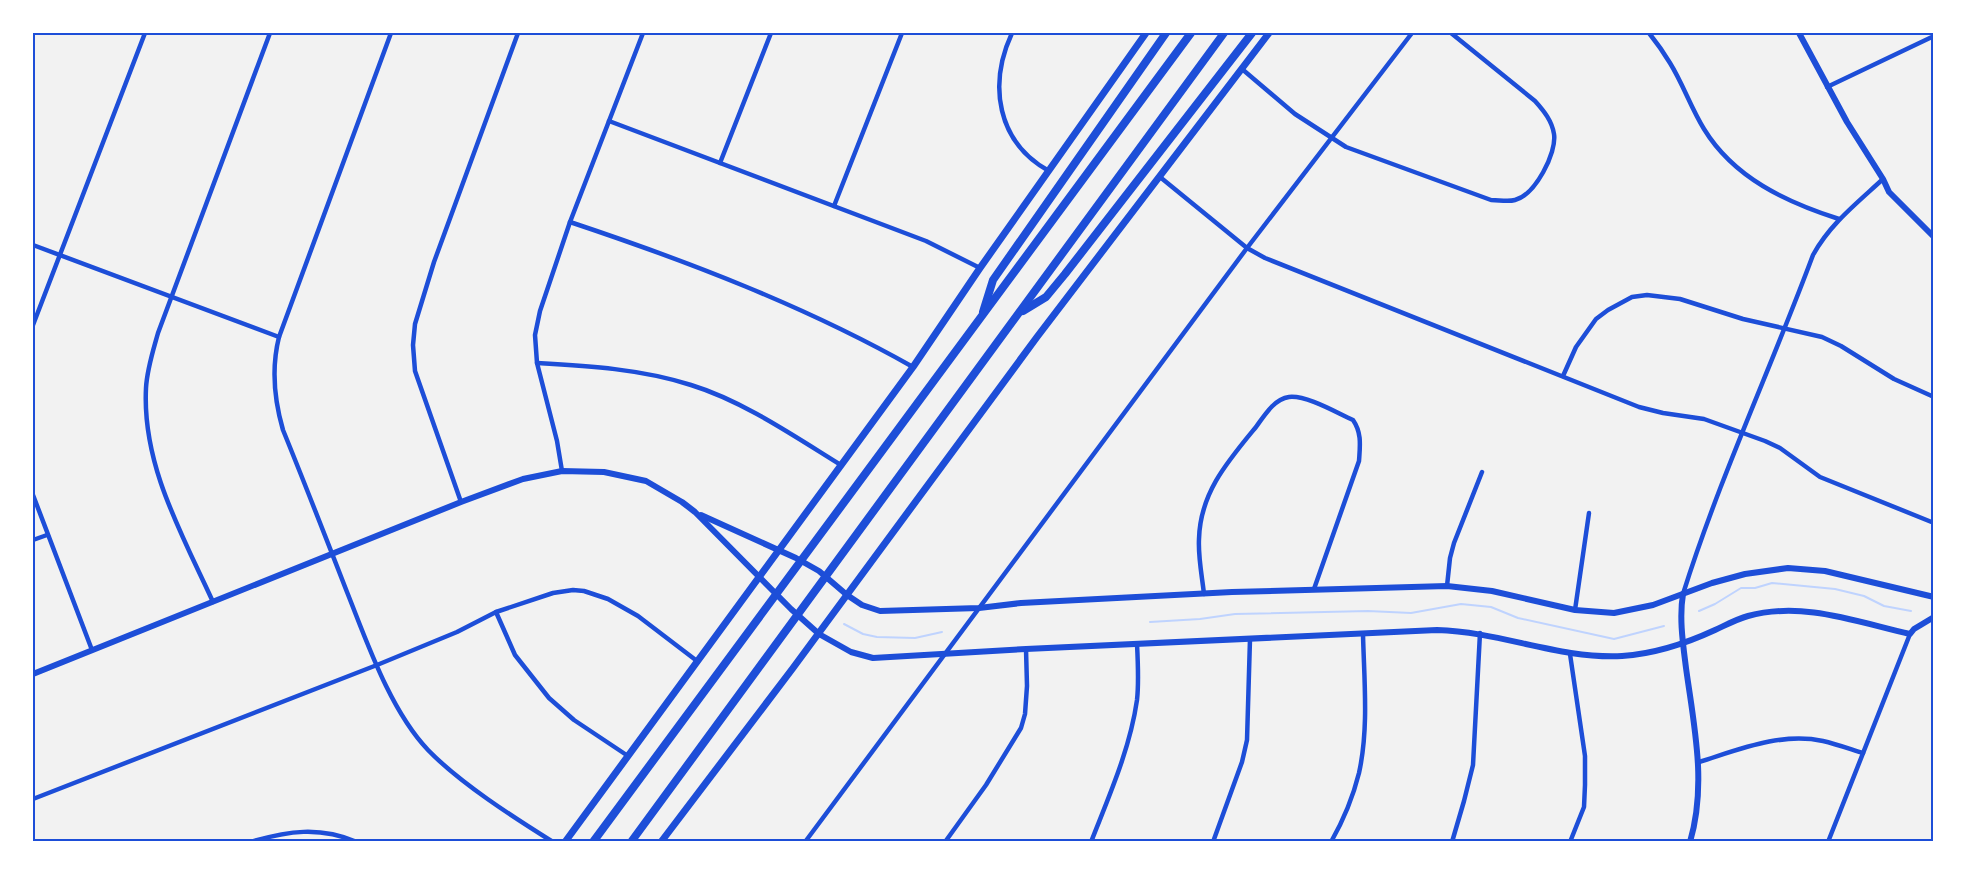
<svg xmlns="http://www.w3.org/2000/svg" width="1967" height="875" viewBox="0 0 1967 875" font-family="Arial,sans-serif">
	<rect width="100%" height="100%" fill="#f2f2f2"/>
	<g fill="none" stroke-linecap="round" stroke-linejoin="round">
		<g stroke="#bfd3fe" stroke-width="2">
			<polyline points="1699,611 1715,604 1741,588 1755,588 1772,583 1835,589 1864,596 1884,606 1911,611"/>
			<polyline points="1150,622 1200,619 1235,614 1368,611 1411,613 1461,604 1491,607 1518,618 1614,639 1664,626"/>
			<polyline points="844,624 863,634 877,637 915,638 942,632"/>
		</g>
		<g stroke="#1d4ed8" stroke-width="4.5">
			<path d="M 391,33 L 279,337 C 271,369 274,399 283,430 C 305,484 326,538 347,592 C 367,642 390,710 428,750 C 460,783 513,817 553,842"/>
			<path d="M 1012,33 C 988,85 997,142 1049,171"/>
			<path d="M 1649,33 C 1657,43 1664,53 1670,63 C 1683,84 1691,108 1704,129 C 1734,178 1786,202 1839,219"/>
			<path d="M 1242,69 L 1295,114 L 1346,147 L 1491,200 C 1499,200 1508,202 1515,200 C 1535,195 1557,153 1554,134 C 1552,121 1544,111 1535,101 L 1451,33"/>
			<polyline points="1827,87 1934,36"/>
			<polyline points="609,121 926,241 980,268"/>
			<polyline points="720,163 771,33"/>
			<polyline points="1160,177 1247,248 1265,258 1639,407 1663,413 1704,419 1765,441 1780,448 1820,477 1934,523"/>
			<polyline points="834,206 902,33"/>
			<path d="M 570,222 C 687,261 805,306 913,367"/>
			<polyline points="33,245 279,337"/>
			<polyline points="33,325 145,33"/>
			<path d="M 537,363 C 589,366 641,369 691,385 C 743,401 794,436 841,465"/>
			<polyline points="1563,376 1576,347 1596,319 1608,310 1632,297 1647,295 1680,299 1743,319 1822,337 1841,346 1894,379 1934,397"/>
			<polyline points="562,471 557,441 537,363 535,335 540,311 570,222 643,33"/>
			<polyline points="33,495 92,650"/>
			<polyline points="461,502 415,371 413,345 415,324 434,262 518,33"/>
			<polyline points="33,540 47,535"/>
			<polyline points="1447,586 1450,558 1454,543 1482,472"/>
			<path d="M 1204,594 C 1202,576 1198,557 1199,539 C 1200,493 1228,461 1256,427 C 1264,416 1274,399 1289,397 C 1307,395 1337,413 1353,420 C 1362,433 1360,446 1359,461 L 1314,589"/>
			<path d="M 1683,594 C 1719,479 1771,368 1813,255 C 1830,224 1857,203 1883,179"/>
			<path d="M 213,602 C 182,534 142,465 146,388 C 147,369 153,351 158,333 L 270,33"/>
			<polyline points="1575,610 1589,513"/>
			<polyline points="496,612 515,655 549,698 574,720 628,756"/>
			<path d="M 1699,762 C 1738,750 1780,732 1823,741 C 1836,744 1850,749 1863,753"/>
			<polyline points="33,799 377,665 457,632 496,612 553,593 573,590 584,591 608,599 638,616 697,661"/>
			<path d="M 250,842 C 288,831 319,826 357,842"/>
			<polyline points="805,842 1247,248 1412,33"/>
			<polyline points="945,842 986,785 1021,728 1025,714 1027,686 1026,649"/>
			<path d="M 1091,842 C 1109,796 1130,749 1137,700 C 1139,682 1138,663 1137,644"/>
			<polyline points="1213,842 1242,762 1247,740 1250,639"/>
			<path d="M 1331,842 C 1343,821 1353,797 1359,773 C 1369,728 1364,679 1363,634"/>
			<polyline points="1452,842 1464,801 1473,765 1480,633"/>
			<polyline points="1570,842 1584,807 1585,785 1585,756 1570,654"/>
			<polyline points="1828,842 1910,634"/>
		</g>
		<g stroke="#1d4ed8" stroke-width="6">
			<polyline points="1799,33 1847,122 1883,179 1889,192 1934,237"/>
			<polyline points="701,515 796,558 819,571 847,595 862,605 880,611 979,608 1021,603 1232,592 1447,586 1492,591 1575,610 1614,613 1653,605 1712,583 1745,574 1788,568 1825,571 1934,597"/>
			<path d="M 1683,594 C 1679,618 1683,644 1686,668 C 1694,726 1707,784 1690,842"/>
			<path d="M 33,674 L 461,502 L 523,479 L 562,471 L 604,472 L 646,481 L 682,502 L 695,512 L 791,609 L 819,634 L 851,652 L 873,658 L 1026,649 L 1437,630 C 1502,632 1557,659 1622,656 C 1653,654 1687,643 1715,630 C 1726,625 1737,619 1748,616 C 1803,601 1857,622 1910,634 L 1914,629 L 1934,617"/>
		</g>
		<g stroke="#1d4ed8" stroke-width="7">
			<polyline points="565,842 913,367 980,268 1146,33"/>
			<polyline points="661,842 793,668 1037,337 1269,33"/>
		</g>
		<g stroke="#1d4ed8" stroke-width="8">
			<polyline points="1023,311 1046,297 1065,274 1252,33"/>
			<polyline points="983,312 993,280 1166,33"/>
			<polyline points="593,842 1191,33"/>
			<polyline points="631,842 1224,33"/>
		</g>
	</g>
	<rect width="1967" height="875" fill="none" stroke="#ffffff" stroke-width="69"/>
	<rect x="34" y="34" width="1898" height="806" fill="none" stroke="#1d4ed8" stroke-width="2"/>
</svg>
